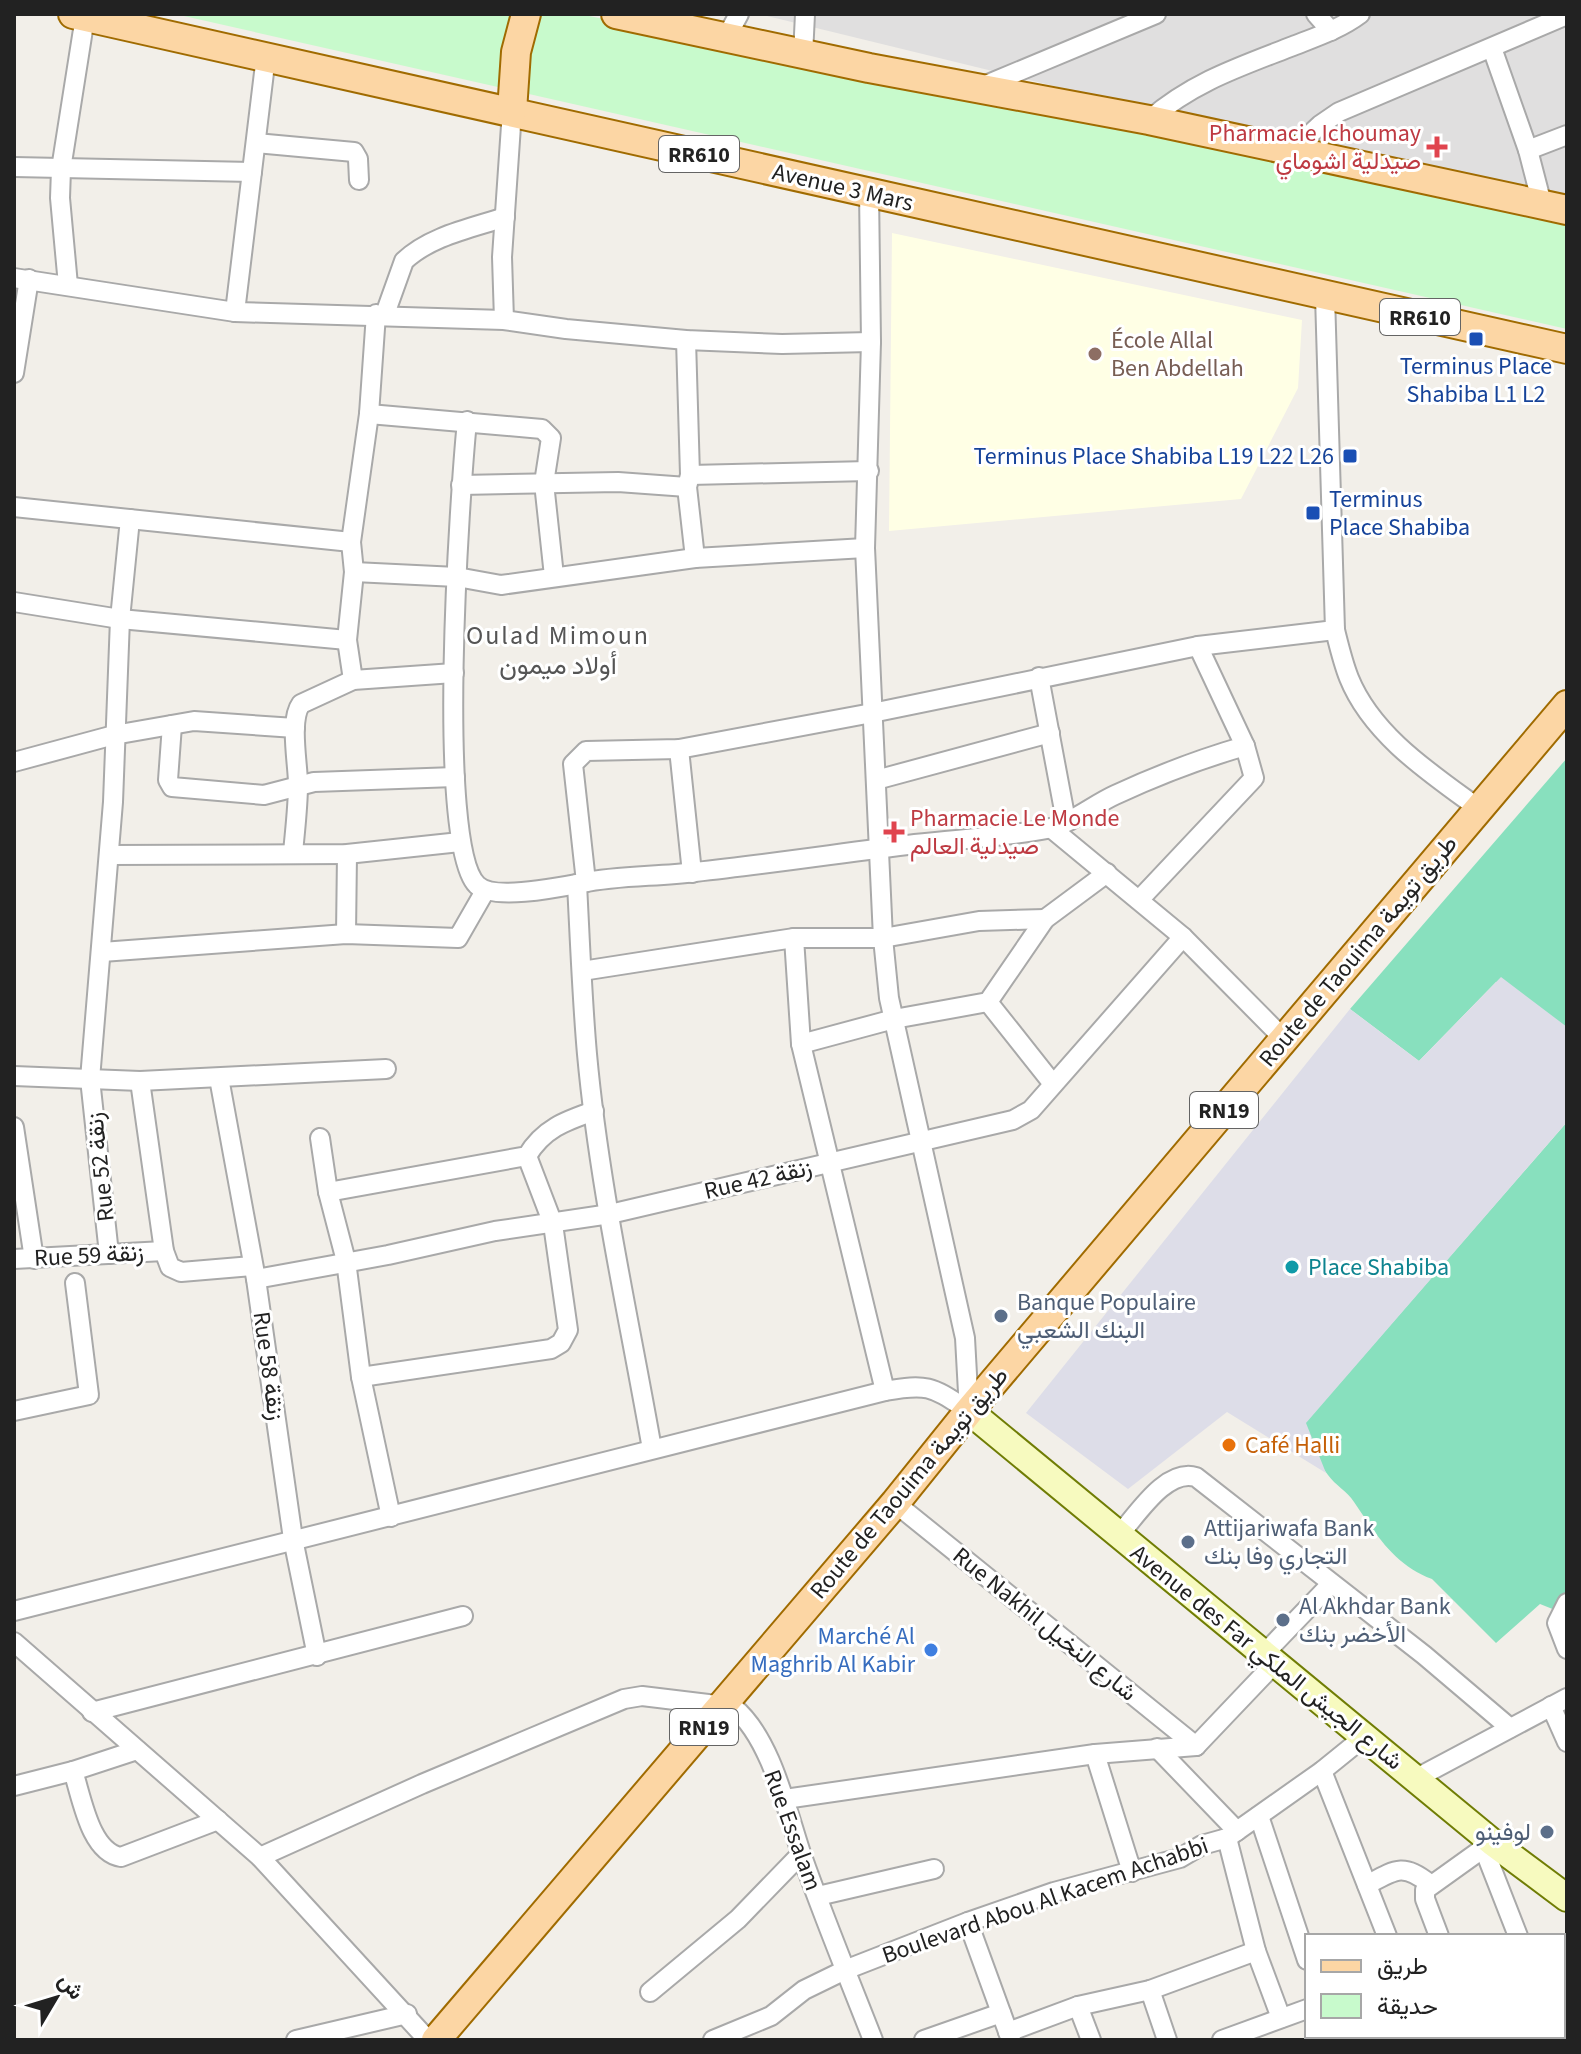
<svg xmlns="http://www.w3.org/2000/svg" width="1581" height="2054" viewBox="0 0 1581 2054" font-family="'Source Sans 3',Vazirmatn,sans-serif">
	<rect width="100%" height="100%" fill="#f2efe9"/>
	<polygon fill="#e0dfdf" points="759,14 1567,14 1567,211"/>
	<polygon fill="#ffffe5" points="892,233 1302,320 1298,388 1241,499 889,531"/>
	<polygon fill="#c8facc" points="175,14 579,14 900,78 1567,221 1567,329"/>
	<g fill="#88e0be">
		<polygon points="1567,758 1567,1032 1496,982 1419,1061 1350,1009"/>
		<path d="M 1567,1122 L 1567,1596 L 1555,1610 L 1540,1604 L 1496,1643 L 1432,1579 C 1394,1565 1375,1533 1354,1502 C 1347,1491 1335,1485 1328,1475 C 1317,1462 1312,1439 1305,1423 Z"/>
	</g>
	<polygon fill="#dddde8" points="1501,977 1567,1027 1567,1122 1306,1423 1326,1473 1227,1412 1128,1489 1026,1413 1350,1009 1419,1061"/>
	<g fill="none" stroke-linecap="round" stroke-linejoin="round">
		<defs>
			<g id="minor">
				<polyline points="1316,14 1331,31"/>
				<polyline points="726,38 739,14"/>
				<polyline points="1492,48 1528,150 1542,204"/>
				<polyline points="803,55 805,14"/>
				<polyline points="981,87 1156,14"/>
				<path d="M 1149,120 C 1193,82 1239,67 1293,46 C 1316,37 1340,29 1360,14"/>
				<polyline points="256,143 354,152 358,159 359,180"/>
				<polyline points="1293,150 1320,125 1339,112 1567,15"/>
				<polyline points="1528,150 1567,135"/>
				<polyline points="14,167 252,172"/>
				<polyline points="869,192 871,342 865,548 883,938 889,998 965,1338 969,1411"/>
				<polyline points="14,278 235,312 504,320 566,329 686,340 782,344 871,342"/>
				<polyline points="68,285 60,198 61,169 85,17"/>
				<path d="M 1325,296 L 1335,630 C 1339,646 1343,663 1349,678 C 1372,735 1430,773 1478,808"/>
				<polyline points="235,312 266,56"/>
				<path d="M 385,314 L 404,261 C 430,236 472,228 505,217"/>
				<polyline points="504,320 502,257 512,111"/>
				<polyline points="686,340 690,475 687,487 695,558"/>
				<polyline points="14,373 29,279"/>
				<polyline points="369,414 542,429 551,438 544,483 554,576"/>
				<path d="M 467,421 C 460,492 435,844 477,885 C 493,901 561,887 582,883 C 619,875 658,877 695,872 C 769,864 842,853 915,844 C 959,839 1004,837 1047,829 C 1071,824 1093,805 1115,795 C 1158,775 1200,759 1245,746 L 1198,646"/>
				<polyline points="690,475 869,471"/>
				<polyline points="461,485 618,482 687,487"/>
				<polyline points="14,507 351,542"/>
				<polyline points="354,572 457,577 501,585 695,558 865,548"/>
				<polyline points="14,602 120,619 347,640"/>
				<polyline points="1039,677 1066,821"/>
				<polyline points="353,680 347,640 354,572 351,542 369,414 376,314"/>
				<polyline points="172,725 168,780 172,787 264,795 314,782 455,777"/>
				<polyline points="679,749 692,873"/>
				<polyline points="14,762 114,735 194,721 295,728"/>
				<polyline points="876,780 1050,733"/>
				<polyline points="1051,828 1183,937 1284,1039"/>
				<path d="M 293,853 C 295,830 298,807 298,784 C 298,764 289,720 301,704 L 353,680 L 454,673"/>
				<polyline points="109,855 347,854 460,842"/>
				<polyline points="586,882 573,764 586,751 679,749 872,713 1198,646 1335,630"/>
				<path d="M 577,884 C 580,941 582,997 587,1054 C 599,1186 629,1318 652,1449"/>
				<polyline points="1139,900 1254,778 1245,746"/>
				<polyline points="346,934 347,854"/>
				<polyline points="794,938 801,1044 885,1391"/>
				<polyline points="102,952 346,934 458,938 485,891"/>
				<polyline points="582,971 794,938 883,938 979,921 1045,919"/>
				<polyline points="988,1002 1053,1084"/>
				<polyline points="801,1044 894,1019 988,1002 1045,919 1107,873"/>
				<polyline points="14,1076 140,1081 386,1069"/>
				<polyline points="219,1078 256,1279 293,1539 317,1656"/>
				<polyline points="140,1081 164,1251 170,1267 181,1272 252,1266"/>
				<polyline points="14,1127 34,1259"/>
				<polyline points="320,1138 328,1192 346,1261 361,1377 391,1517"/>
				<path d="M 328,1192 L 527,1156 C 543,1129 565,1121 594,1111"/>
				<polyline points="109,1254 90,1079 113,802 120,619 130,519"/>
				<polyline points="14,1259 164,1251"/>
				<polyline points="256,1279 388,1255 495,1231 610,1214 1013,1120 1031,1110 1183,937"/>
				<polyline points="361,1377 551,1349 561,1343 568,1330 553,1224 527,1156"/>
				<polyline points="14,1411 89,1395 75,1283"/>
				<polyline points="895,1503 1196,1746"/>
				<path d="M 1119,1535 C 1137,1515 1166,1468 1196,1477 L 1424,1655 L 1510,1728"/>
				<polyline points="1567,1603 1557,1623 1567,1649"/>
				<path d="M 14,1611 L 885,1391 C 929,1383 932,1387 969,1411"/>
				<polyline points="14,1642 260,1857 428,2040"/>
				<polyline points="1264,1654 1331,1584"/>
				<polyline points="1551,1706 1567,1742"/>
				<polyline points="92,1712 463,1616"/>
				<polyline points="1196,1746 1275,1663"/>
				<polyline points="1157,1748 1237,1831"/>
				<polyline points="1095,1754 1132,1872"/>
				<path d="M 73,1771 C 82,1798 90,1852 121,1857 L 218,1820"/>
				<polyline points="1322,1771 1387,1936"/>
				<polyline points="1415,1779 1567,1698"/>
				<polyline points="14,1786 73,1771 137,1750"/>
				<polyline points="785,1799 1095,1754 1196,1746"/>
				<polyline points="1259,1816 1307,1960"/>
				<polyline points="1227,1838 1256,1951 1281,2018"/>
				<polyline points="1484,1849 1518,1936"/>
				<path d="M 260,1857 L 422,1784 L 624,1699 L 642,1696 L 733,1707 C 771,1737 787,1812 802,1856 C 824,1918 849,1979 873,2040"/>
				<path d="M 1367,1885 C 1396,1869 1403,1863 1430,1884"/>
				<polyline points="818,1896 934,1869"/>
				<polyline points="968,1922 1011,2040"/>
				<polyline points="1439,1936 1425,1899 1425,1890 1492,1842"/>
				<polyline points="1150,1990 1167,2040"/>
				<polyline points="650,1992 738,1919 801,1854"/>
				<polyline points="1078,2006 1091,2040"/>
				<polyline points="1563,2031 1567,2029"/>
				<polyline points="1008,2032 1078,2006 1150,1990 1256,1951"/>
				<polyline points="1335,2036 1336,2040"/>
				<polyline points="1384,2036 1385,2040"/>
				<polyline points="1519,2036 1520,2040"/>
				<polyline points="296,2040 407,2014"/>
				<polyline points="713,2040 771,2016 804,1990 845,1970 968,1922 1054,1892 1180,1858 1202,1845 1227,1838 1322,1771 1364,1737"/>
				<polyline points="924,2040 1001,2013"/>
				<polyline points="1222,2040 1307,2009"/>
				<polyline points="1540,2040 1550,2036"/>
			</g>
			<polyline id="secondary" points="969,1411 1492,1842 1567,1898"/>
			<g id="primary">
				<polyline points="73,14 1567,349"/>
				<polyline points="616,14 869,68 1149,120 1567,210"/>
				<polyline points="512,111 516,52 526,14"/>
				<polyline points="436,2040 895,1503 969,1411 1567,705"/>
			</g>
		</defs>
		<use href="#minor" stroke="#a9a9a9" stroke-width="22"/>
		<use href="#secondary" stroke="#707d05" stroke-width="30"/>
		<use href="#primary" stroke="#a06b00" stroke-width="32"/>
		<use href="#minor" stroke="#fff" stroke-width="18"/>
		<use href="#secondary" stroke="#f7fabf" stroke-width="26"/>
		<use href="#primary" stroke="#fcd6a4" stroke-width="28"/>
	</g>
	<g fill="#e0444e" stroke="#fff" stroke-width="3">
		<path d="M1433 135h8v8h8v8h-8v8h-8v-8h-8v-8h8z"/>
		<path d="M890 820h8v8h8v8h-8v8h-8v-8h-8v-8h8z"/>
	</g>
	<g fill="#1a4fb4" stroke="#fff" stroke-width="3">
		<rect x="1468" y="331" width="16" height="16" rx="4"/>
		<rect x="1342" y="448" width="16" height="16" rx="4"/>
		<rect x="1305" y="505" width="16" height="16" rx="4"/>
	</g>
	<circle fill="#8d6e63" stroke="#fff" stroke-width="3" cx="1095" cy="354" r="8"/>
	<circle fill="#0f9aa8" stroke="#fff" stroke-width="3" cx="1292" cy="1267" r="8"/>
	<g fill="#5c6f8a" stroke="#fff" stroke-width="3">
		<circle cx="1001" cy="1316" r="8"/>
		<circle cx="1188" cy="1542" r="8"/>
		<circle cx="1283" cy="1620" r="8"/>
		<circle cx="1547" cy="1832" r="8"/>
	</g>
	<circle fill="#e8710a" stroke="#fff" stroke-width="3" cx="1229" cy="1445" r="8"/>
	<circle fill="#3f7fe0" stroke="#fff" stroke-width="3" cx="931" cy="1650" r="8"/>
	<g text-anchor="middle" stroke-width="6" stroke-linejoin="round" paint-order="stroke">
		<g fill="#fff" stroke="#646464" stroke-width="2">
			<rect x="659" y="136" width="80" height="36" rx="6"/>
			<rect x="1380" y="299" width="80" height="36" rx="6"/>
			<rect x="1190" y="1092" width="68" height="36" rx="6"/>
			<rect x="670" y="1709" width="68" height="36" rx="6"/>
		</g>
		<g font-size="22" font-weight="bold" fill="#222">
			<text x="699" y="162">RR610</text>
			<text x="1420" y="325">RR610</text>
			<text x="1224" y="1118">RN19</text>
			<text x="704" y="1735">RN19</text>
		</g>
		<g font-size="24" fill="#be3a42" stroke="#fff" text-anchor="end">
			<text x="1421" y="141">Pharmacie Ichoumay<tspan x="1421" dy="28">صيدلية اشوماي</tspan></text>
			<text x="910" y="826" text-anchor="start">Pharmacie Le Monde<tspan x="910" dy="28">صيدلية العالم</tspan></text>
		</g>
		<g font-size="24" fill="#222" stroke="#fff">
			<text transform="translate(843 187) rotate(13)" y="8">Avenue 3 Mars</text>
			<text transform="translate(1358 951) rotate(-50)" y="8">Route de Taouima طريق تويمة</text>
			<text transform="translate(100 1167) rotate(-96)" y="8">Rue 52 زنقة</text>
			<text transform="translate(758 1179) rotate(-13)" y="8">Rue 42 زنقة</text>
			<text transform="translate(89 1255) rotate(-3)" y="8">Rue 59 زنقة</text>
			<text transform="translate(269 1366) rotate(82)" y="8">Rue 58 زنقة</text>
			<text transform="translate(909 1483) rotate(-50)" y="8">Route de Taouima طريق تويمة</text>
			<text transform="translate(1045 1624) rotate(39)" y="8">Rue Nakhil شارع النخيل</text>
			<text transform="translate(1267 1657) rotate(39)" y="8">Avenue des Far شارع الجيش الملكي</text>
			<text transform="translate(793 1830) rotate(70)" y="8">Rue Essalam</text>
			<text transform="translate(1045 1900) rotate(-19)" y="8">Boulevard Abou Al Kacem Achabbi</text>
		</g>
		<g font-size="24" fill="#785e54" stroke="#fff" text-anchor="start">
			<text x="1111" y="348">École Allal<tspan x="1111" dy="28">Ben Abdellah</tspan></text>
		</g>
		<g font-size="24" fill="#164399" stroke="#fff">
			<text x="1476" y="374">Terminus Place<tspan x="1476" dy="28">Shabiba L1 L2</tspan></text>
			<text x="1334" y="464" text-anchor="end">Terminus Place Shabiba L19 L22 L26</text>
			<text x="1329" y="507" text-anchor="start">Terminus<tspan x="1329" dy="28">Place Shabiba</tspan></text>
		</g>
		<g font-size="24" fill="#0d838f" stroke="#fff" text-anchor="start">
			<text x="1308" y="1275">Place Shabiba</text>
		</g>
		<g font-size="24" fill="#4e5e75" stroke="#fff" text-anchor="start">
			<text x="1017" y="1310">Banque Populaire<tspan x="1017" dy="28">البنك الشعبي</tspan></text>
			<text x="1204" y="1536">Attijariwafa Bank<tspan x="1204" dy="28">التجاري وفا بنك</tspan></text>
			<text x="1299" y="1614">Al Akhdar Bank<tspan x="1299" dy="28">الأخضر بنك</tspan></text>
			<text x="1531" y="1840" text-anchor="end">لوفينو</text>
		</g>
		<g font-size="24" fill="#c56008" stroke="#fff" text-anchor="start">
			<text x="1245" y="1453">Café Halli</text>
		</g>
		<g font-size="24" fill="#366cbe" stroke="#fff" text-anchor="end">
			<text x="915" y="1644">Marché Al<tspan x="915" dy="28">Maghrib Al Kabir</tspan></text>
		</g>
		<g font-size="26" letter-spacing="2" fill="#555" stroke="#fff">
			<text x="558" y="644">Oulad Mimoun<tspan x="558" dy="30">أولاد ميمون</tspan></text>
		</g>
	</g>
	<rect width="1581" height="2054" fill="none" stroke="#222222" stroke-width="32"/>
	<rect x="1305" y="1934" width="260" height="104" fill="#ffffff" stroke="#a7a7a7" stroke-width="2"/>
	<rect x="1321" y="1960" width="40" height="12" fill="#fcd6a4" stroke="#a7a7a7" stroke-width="2"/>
	<text x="1377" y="1974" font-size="24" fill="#222222">طريق</text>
	<rect x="1321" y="1994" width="40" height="24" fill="#c8facc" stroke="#a7a7a7" stroke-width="2"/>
	<text x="1377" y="2014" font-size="24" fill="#222222">حديقة</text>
	<g transform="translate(56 1998) rotate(52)" stroke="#ffffff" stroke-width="6" paint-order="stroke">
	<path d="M0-6L14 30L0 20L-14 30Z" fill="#222222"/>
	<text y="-12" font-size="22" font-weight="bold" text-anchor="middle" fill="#222222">ش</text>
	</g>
</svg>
